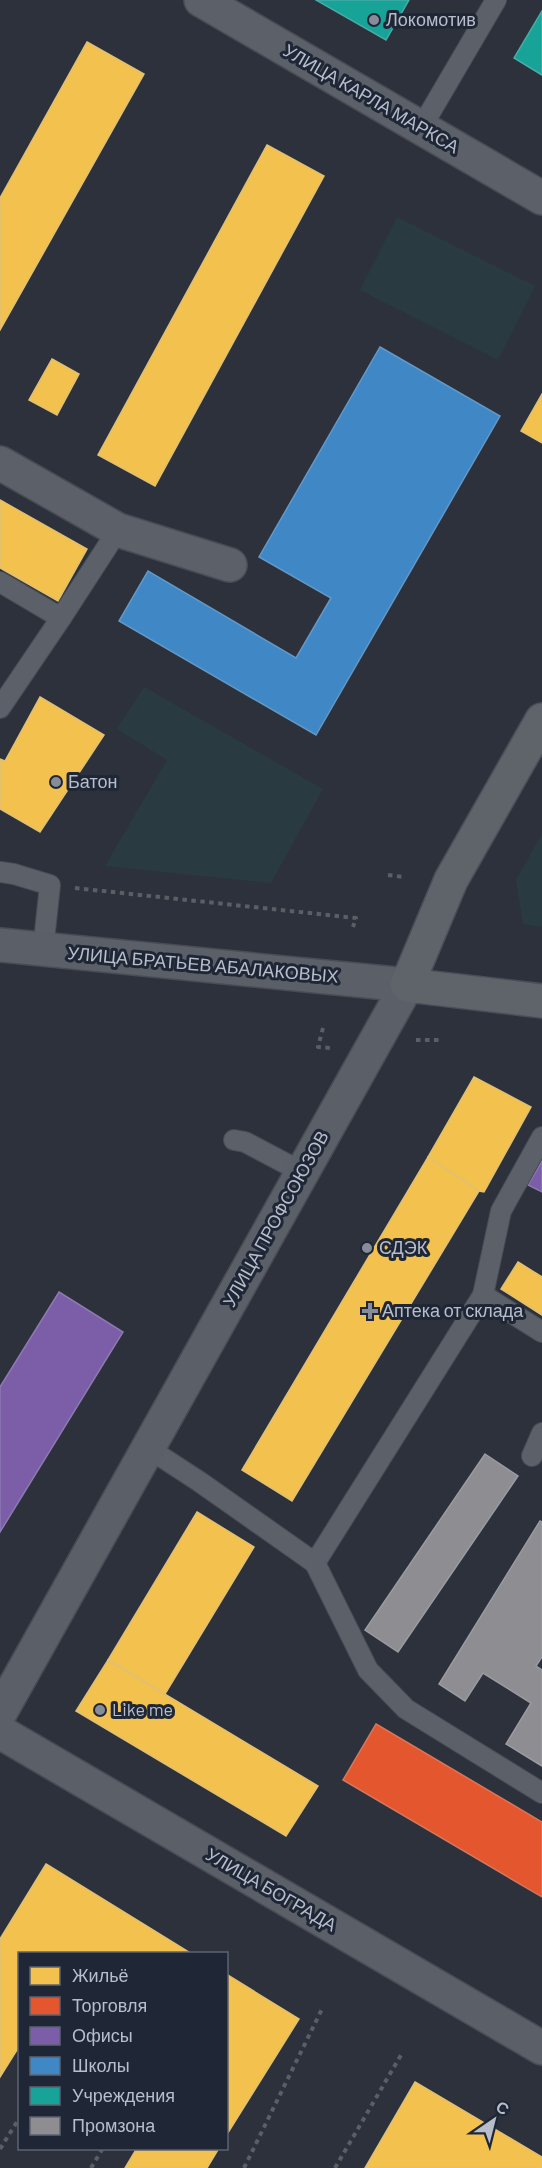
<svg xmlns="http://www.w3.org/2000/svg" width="542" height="2168" viewBox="0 0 542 2168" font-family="Barlow,sans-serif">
	<rect width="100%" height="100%" fill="#2c313b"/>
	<g fill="#293b41">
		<polygon points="397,217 535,286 498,360 360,290"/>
		<polygon points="144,687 323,789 271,883 105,866 167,760 117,729"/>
		<polygon points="542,834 542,927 523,924 516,880"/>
	</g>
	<g fill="#f2c14e" stroke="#e0c074" stroke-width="1.5">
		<polygon points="87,42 144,74 0,330 0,198"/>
		<polygon points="267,145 324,176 155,486 98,455"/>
		<polygon points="52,359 79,374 57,415 29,400"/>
		<polygon points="542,394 542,443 521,431"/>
		<polygon points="0,500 87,549 58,601 0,568"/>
		<polygon points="40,697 104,735 40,832 0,809 0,759 5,761"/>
		<polygon points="474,1077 531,1107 484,1192 479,1191 428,1157"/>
		<polygon points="428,1157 479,1191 292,1501 242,1470"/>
		<polygon points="518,1262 542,1277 542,1315 501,1289"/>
		<polygon points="197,1512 254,1547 165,1694 108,1660"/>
		<polygon points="108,1660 318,1786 286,1836 76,1711"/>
		<polygon points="46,1864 192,1954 20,1954 20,2045 0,2077 0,1939"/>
		<polygon points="226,1974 299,2019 226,2136"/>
		<polygon points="415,2082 542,2157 542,2168 365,2168"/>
		<polygon points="137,2148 219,2148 207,2168 125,2168"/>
	</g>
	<polygon fill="#e4572e" stroke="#d6765d" stroke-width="1.5" points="376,1724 542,1822 542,1897 343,1780"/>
	<g fill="#7b5ea7" stroke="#8d7ab2" stroke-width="1.5">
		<polygon points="542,1161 542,1192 528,1185"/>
		<polygon points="59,1292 123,1332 0,1532 0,1387"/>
	</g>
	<polygon fill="#3f88c5" stroke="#6398c7" stroke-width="1.5" points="380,347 500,416 316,735 119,621 148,571 296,658 331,598 259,557"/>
	<g fill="#17a398" stroke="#47aba7" stroke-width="1.5">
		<polygon points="316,0 409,0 386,40"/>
		<polygon points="542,11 542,75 514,58"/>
	</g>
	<g fill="#8d8d92" stroke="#9a9ba3" stroke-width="1.5">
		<polygon points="485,1454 518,1476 398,1652 365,1630"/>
		<polygon points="540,1521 542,1522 542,1657 536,1666 542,1670 542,1766 506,1744 531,1703 483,1673 465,1701 439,1684"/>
	</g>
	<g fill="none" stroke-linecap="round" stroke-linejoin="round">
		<defs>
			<g id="lane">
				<polyline points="421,128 496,0"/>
				<polyline points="0,582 61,618 118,530"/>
				<polyline points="0,708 61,618"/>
				<polyline points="0,872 14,874 50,885 43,950"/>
				<polyline points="234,1140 245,1142 302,1172"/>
				<polyline points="483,1295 542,1332"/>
				<polyline points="148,1448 200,1482 315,1563 483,1295 501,1211 542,1137"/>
				<polyline points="532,1456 542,1433"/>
				<polyline points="315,1563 368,1670 406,1709 542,1793"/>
			</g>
			<g id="street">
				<polyline points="201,0 542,198"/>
				<polyline points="0,463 118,530 230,565"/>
			</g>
			<g id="secondary">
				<polyline points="0,945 407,985 0,1713"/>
				<polyline points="0,1732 542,2048"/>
			</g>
			<polyline id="primary" points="542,720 451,880 407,985 542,1001"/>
		</defs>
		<use href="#lane" stroke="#484c54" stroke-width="22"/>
		<use href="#street" stroke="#484c54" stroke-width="36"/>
		<use href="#secondary" stroke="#484c54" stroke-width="36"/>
		<use href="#primary" stroke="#4a4e58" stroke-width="36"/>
		<g stroke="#5a5f65" stroke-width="4" stroke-dasharray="4.5 4.5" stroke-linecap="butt">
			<polyline points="388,875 404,877"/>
			<polyline points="75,888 356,918 353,927"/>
			<polyline points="323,1028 318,1047 331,1048"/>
			<polyline points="416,1040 441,1040"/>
			<polyline points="0,2149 20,2117"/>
			<polyline points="91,2168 103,2148"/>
			<polyline points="244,2168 322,2009"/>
			<polyline points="335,2168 401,2055"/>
		</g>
		<use href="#lane" stroke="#5c6069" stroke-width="20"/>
		<use href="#street" stroke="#5c6069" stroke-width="33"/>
		<use href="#secondary" stroke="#5b5f67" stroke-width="33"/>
		<use href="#primary" stroke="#5f636a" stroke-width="33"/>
	</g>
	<g fill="#868c99" stroke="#1f2736" stroke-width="2">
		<circle cx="374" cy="20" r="6"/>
		<circle cx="56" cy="782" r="6"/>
		<circle cx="367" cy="1248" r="6"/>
		<path d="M367 1302h6v6h6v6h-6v6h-6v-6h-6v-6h6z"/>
		<circle cx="100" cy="1710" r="6"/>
	</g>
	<g text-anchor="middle" stroke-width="6" stroke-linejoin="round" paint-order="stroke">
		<g font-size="18" fill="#b7bdcb" stroke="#1f2736" text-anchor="start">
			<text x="386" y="26">Локомотив</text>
			<text x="68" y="788">Батон</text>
			<text x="379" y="1254">СДЭК</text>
			<text x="382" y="1317">Аптека от склада</text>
			<text x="112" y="1716">Like me</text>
		</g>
		<g font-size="18" fill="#b7bdcb" stroke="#1f2736">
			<text transform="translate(371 99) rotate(30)" y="6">УЛИЦА КАРЛА МАРКСА</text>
			<text transform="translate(203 965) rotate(5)" y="6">УЛИЦА БРАТЬЕВ АБАЛАКОВЫХ</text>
			<text transform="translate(276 1219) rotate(-61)" y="6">УЛИЦА ПРОФСОЮЗОВ</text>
			<text transform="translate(271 1890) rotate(30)" y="6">УЛИЦА БОГРАДА</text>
		</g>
	</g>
	<rect x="18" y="1952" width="210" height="198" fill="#1f2736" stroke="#5c6372" stroke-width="1.5"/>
	<rect x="30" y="1967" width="30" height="18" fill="#f2c14e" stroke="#5c6372" stroke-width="1.5"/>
	<text x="72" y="1982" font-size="18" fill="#b7bdcb">Жильё</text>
	<rect x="30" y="1997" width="30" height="18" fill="#e4572e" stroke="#5c6372" stroke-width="1.5"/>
	<text x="72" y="2012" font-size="18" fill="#b7bdcb">Торговля</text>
	<rect x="30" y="2027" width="30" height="18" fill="#7b5ea7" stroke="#5c6372" stroke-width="1.5"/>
	<text x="72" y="2042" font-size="18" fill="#b7bdcb">Офисы</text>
	<rect x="30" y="2057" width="30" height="18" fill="#3f88c5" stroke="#5c6372" stroke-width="1.5"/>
	<text x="72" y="2072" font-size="18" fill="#b7bdcb">Школы</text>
	<rect x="30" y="2087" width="30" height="18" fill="#17a398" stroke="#5c6372" stroke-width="1.5"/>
	<text x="72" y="2102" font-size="18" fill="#b7bdcb">Учреждения</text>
	<rect x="30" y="2117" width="30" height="18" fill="#8d8d92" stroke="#5c6372" stroke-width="1.5"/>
	<text x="72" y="2132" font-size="18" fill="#b7bdcb">Промзона</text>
	<g transform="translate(494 2120) rotate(35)" stroke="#1f2736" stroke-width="4.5" paint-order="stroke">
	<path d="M0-4.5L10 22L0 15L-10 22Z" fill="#b7bdcb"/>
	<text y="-9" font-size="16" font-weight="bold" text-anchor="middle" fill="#b7bdcb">С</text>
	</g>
</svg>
